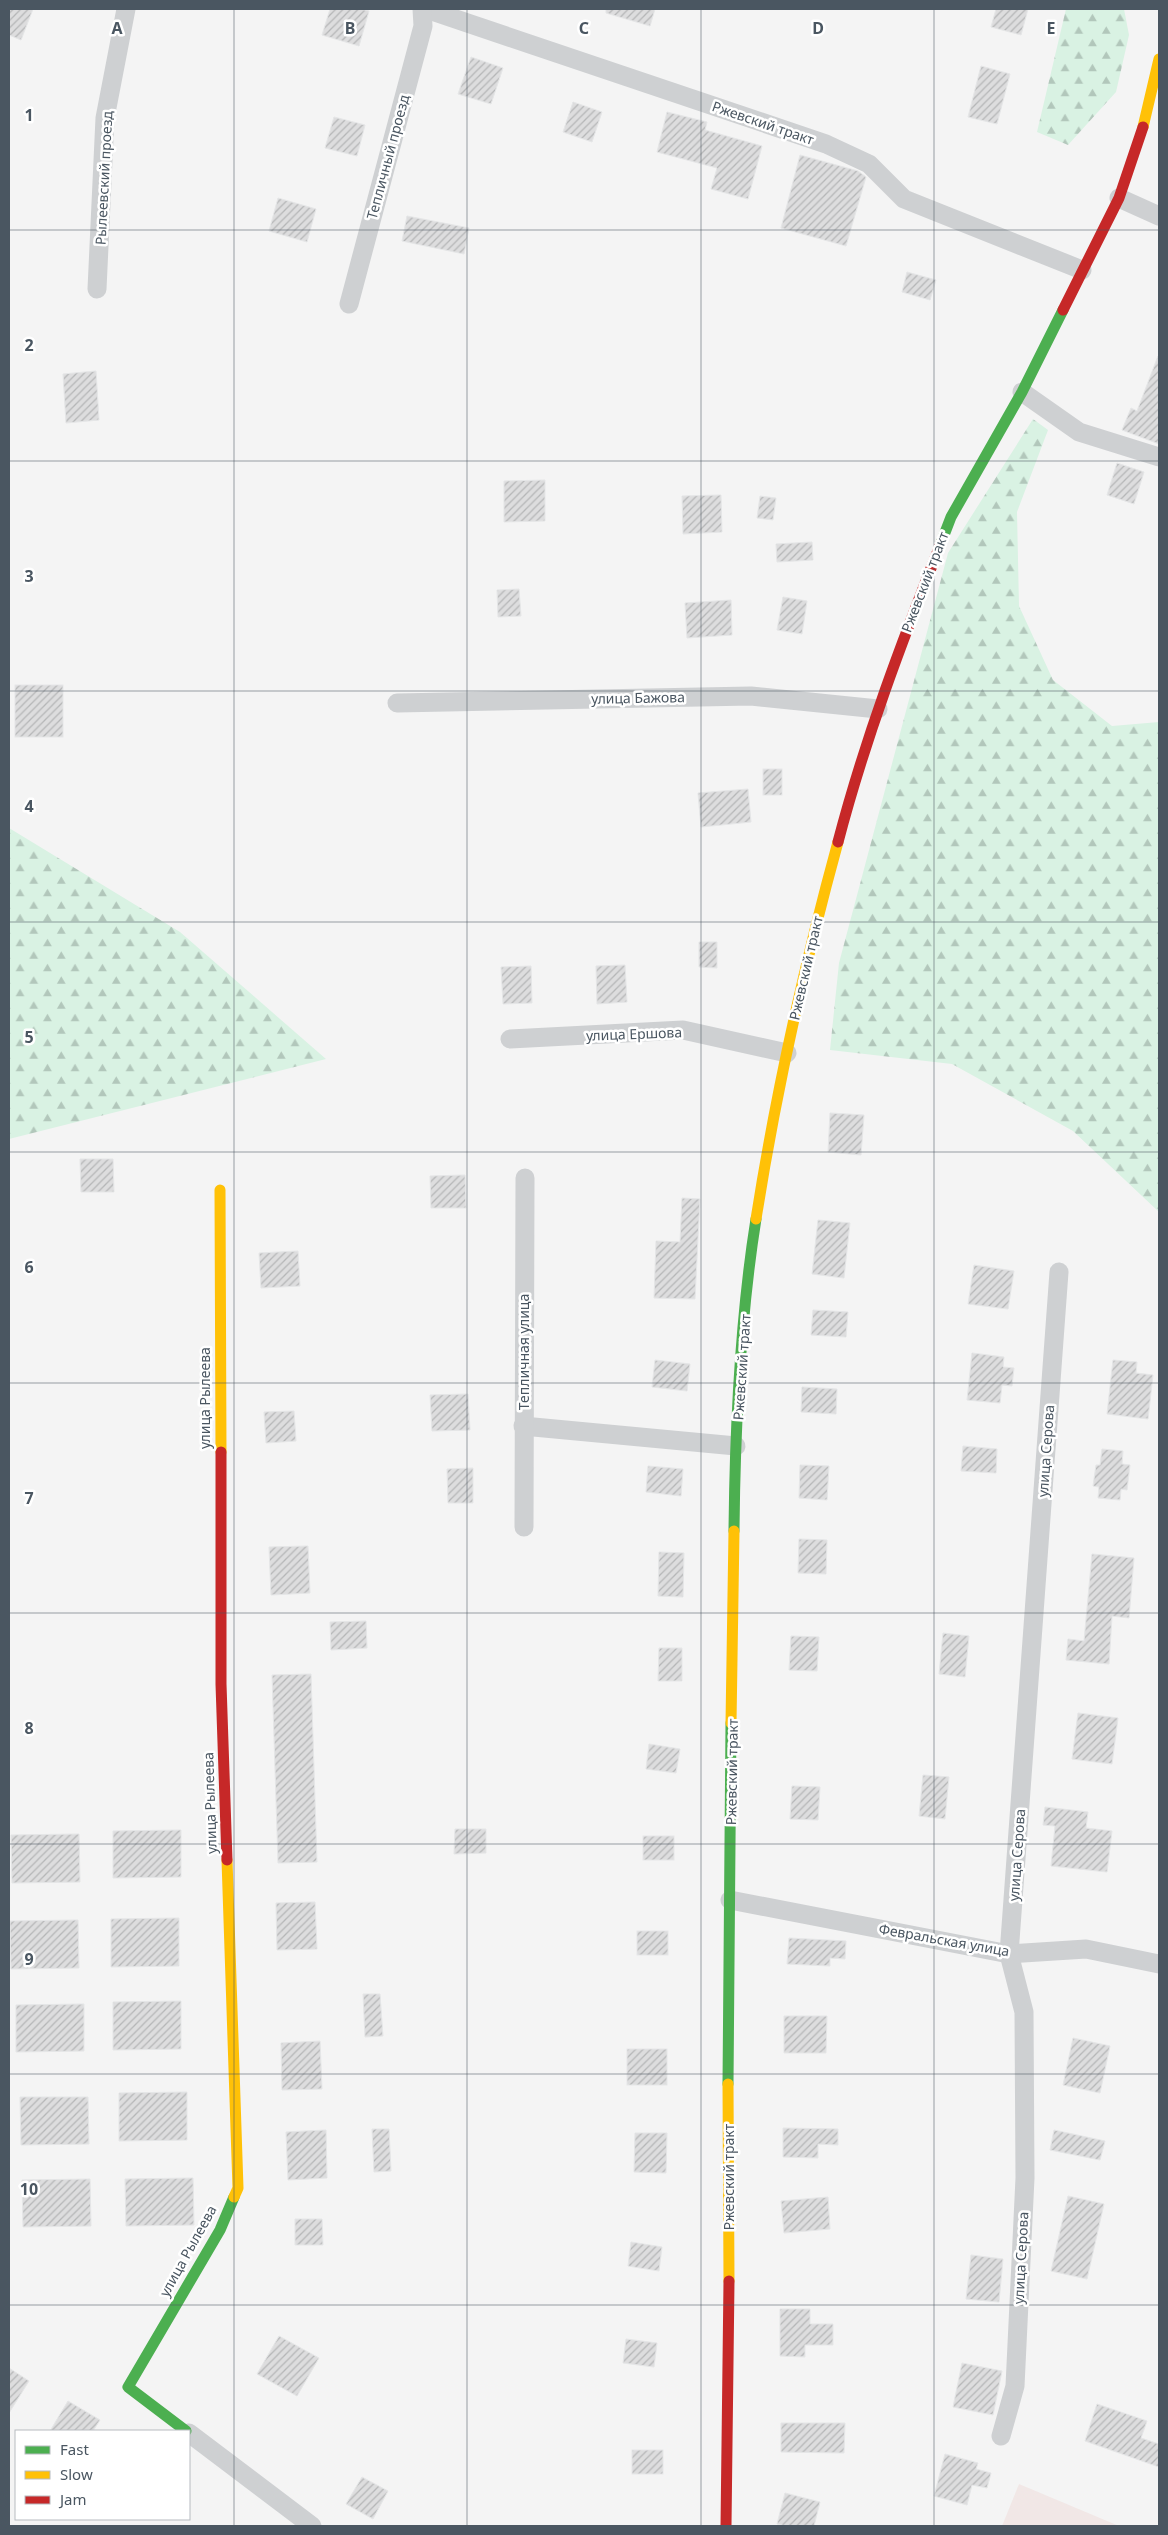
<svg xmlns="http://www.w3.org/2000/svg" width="1168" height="2535" viewBox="0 0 1168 2535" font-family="'Noto Sans',sans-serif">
	<defs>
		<pattern id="forest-firs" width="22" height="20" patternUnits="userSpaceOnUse" patternTransform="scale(1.25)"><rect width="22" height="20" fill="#d9f2e3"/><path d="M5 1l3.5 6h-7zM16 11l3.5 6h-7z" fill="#b2c7bb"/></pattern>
		<pattern id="building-hatch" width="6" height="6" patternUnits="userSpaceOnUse" patternTransform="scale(1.25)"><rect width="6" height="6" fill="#ddddde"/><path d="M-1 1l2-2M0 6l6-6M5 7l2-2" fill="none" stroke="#b5b6b7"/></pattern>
	</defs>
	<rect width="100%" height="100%" fill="#f4f4f4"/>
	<polygon fill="#f1e7e6" points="1019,2484 1119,2526 1002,2526"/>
	<g fill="url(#forest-firs)">
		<polygon points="1066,9 1124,9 1129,35 1116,92 1068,145 1037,132"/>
		<polygon points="1033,419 1048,430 1017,512 1019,606 1053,680 1112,726 1159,722 1159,1212 1073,1131 952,1064 830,1050 839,963 948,553"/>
		<polygon points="9,828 180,932 326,1059 9,1139"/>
	</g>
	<g fill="url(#building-hatch)" stroke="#e5e6e7">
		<polygon points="9,9 33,9 21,40 9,35"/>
		<polygon points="330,9 360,9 369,11 359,46 322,35"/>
		<polygon points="606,9 655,9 650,26 606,13"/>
		<polygon points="996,9 1028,9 1021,35 991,27"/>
		<polygon points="471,57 503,68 491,104 458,94"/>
		<polygon points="981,66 1010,74 997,124 968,117"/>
		<polygon points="573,102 602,112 592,142 563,132"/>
		<polygon points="667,112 707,122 705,130 762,146 748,199 711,189 717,168 657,152"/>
		<polygon points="334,117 365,125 357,156 325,148"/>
		<polygon points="800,155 858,171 866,177 846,246 781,228"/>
		<polygon points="278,198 316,209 307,242 269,231"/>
		<polygon points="407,216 469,228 464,254 402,241"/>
		<polygon points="907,272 936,280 930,300 902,292"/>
		<polygon points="1158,356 1159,356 1159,444 1122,430 1131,408 1137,411"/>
		<polygon points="96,371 99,420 66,423 63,374"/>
		<polygon points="1117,463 1144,472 1134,504 1107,495"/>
		<polygon points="545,480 545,521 504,522 504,481"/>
		<polygon points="721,495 722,532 683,534 682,496"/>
		<polygon points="760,496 776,498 773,520 757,518"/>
		<polygon points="812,542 813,560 777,562 776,544"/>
		<polygon points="519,589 521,616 498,617 497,590"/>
		<polygon points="783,597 807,601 802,634 777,630"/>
		<polygon points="731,600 732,635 687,638 685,603"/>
		<rect x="15" y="685" width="48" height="52"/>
		<rect x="763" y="769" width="19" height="26"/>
		<polygon points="748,789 751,822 701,827 698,793"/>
		<polygon points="699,942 717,942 717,968 699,967"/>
		<polygon points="625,965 627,1002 597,1004 596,966"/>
		<polygon points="531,966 532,1003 503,1004 501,967"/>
		<polygon points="830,1113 864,1115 861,1155 828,1152"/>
		<polygon points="80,1159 113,1159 114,1192 81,1192"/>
		<polygon points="465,1175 466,1208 431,1208 430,1176"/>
		<polygon points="682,1198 700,1199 695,1299 654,1298 656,1241 680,1242"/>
		<polygon points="818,1220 850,1223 844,1278 812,1274"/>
		<polygon points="298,1251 300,1286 261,1288 259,1253"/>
		<polygon points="974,1265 1014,1271 1008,1309 968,1304"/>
		<polygon points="813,1310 848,1312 846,1337 811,1335"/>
		<polygon points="972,1353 1004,1357 1003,1367 1014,1368 1012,1386 1002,1385 1000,1403 967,1400"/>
		<polygon points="655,1360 690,1364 687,1391 652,1387"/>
		<polygon points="1113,1360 1137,1362 1136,1373 1153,1375 1148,1419 1107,1414"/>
		<polygon points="802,1387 837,1389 836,1414 801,1412"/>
		<polygon points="468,1394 470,1430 432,1431 430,1395"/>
		<polygon points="294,1411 296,1441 266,1443 264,1412"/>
		<polygon points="963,1446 997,1449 996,1473 961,1471"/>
		<polygon points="1102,1449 1123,1451 1122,1464 1130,1465 1127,1490 1121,1489 1120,1500 1098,1498 1099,1487 1093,1486 1096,1465 1100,1465"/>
		<polygon points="800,1465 829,1466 827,1500 799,1498"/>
		<polygon points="648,1466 683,1469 681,1496 646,1492"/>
		<polygon points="473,1468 473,1503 448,1503 447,1469"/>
		<polygon points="799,1539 827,1540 826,1574 798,1573"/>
		<polygon points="308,1546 310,1593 271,1595 269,1547"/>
		<polygon points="659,1552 684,1553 683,1597 658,1596"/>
		<polygon points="1092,1554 1134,1558 1129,1618 1112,1616 1109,1664 1066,1660 1068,1639 1084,1641"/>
		<polygon points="366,1621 367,1648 331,1650 330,1622"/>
		<polygon points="943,1633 969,1636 965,1677 939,1674"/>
		<polygon points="791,1636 819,1637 817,1671 789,1670"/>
		<polygon points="659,1648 682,1648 682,1681 658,1681"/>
		<polygon points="311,1674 317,1862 278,1863 272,1675"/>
		<polygon points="1078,1713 1118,1718 1112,1764 1072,1759"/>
		<polygon points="649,1744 680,1749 676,1773 646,1769"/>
		<polygon points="923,1775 949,1777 945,1819 919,1816"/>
		<polygon points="792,1786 820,1787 818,1820 790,1819"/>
		<polygon points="1045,1807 1088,1812 1086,1828 1112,1831 1107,1872 1051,1866 1055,1826 1043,1825"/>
		<polygon points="455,1829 486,1829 486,1853 454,1854"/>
		<polygon points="181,1830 181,1877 113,1878 113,1831"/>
		<polygon points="79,1834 80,1882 12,1883 11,1835"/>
		<rect x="643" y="1836" width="31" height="24"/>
		<polygon points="315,1902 317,1949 277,1950 276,1903"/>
		<polygon points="179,1918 179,1966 111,1967 111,1919"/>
		<polygon points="78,1920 79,1968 11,1969 10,1921"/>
		<rect x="637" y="1931" width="31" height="24"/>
		<polygon points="789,1938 846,1941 845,1959 830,1958 830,1966 787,1964"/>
		<polygon points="363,1994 380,1994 383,2036 365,2037"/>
		<polygon points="181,2001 181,2049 113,2050 113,2002"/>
		<polygon points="84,2004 84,2051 16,2052 16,2005"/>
		<polygon points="784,2016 827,2016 826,2053 784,2053"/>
		<polygon points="1073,2038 1110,2046 1100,2093 1063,2085"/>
		<polygon points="320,2041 322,2089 282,2090 281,2043"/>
		<rect x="627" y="2049" width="40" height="36"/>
		<polygon points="187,2092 187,2140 119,2141 119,2093"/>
		<polygon points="20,2097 88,2097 89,2144 21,2145"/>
		<polygon points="783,2128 838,2129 838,2145 818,2144 818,2158 783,2157"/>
		<polygon points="372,2129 389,2129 391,2171 374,2172"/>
		<polygon points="326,2130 327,2178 288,2180 286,2132"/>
		<polygon points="1054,2130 1105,2141 1100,2160 1050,2150"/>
		<polygon points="635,2133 667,2133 666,2173 634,2172"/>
		<polygon points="193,2178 194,2225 126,2226 125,2179"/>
		<polygon points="90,2179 91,2226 23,2227 22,2180"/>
		<polygon points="1068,2196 1104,2204 1087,2279 1051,2271"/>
		<polygon points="828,2197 830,2229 784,2233 781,2201"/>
		<polygon points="295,2219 322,2219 323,2245 295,2245"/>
		<polygon points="631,2242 662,2247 659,2271 628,2266"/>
		<polygon points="971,2255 1003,2259 999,2302 966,2299"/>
		<polygon points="780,2309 810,2309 810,2324 833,2324 833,2345 805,2345 805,2357 780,2356"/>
		<polygon points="279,2336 319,2358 297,2396 257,2374"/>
		<polygon points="626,2339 657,2343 654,2367 623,2363"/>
		<polygon points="962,2363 1002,2371 993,2415 953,2407"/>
		<polygon points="9,2368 29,2381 9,2413"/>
		<polygon points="68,2401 100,2420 93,2431 50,2431"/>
		<polygon points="1097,2404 1147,2421 1141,2438 1159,2444 1159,2467 1085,2441"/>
		<polygon points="781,2423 845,2423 844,2453 781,2452"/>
		<rect x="632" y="2450" width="31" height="24"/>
		<polygon points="945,2454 978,2463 976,2469 991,2473 987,2488 972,2485 967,2505 934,2496"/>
		<polygon points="362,2477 388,2491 373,2519 346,2504"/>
		<polygon points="785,2493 820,2502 814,2526 786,2526 777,2524"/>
	</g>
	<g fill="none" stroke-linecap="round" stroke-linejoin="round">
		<g stroke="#ced0d2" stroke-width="19">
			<polyline points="426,9 826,144 869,164 904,199 1082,270"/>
			<polyline points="1119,198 1159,216"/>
			<polyline points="97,289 105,118 126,9"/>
			<polyline points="349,304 423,26 422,9"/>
			<polyline points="1022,392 1079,432 1159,457"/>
			<polyline points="397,703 751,696 878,709"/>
			<polyline points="510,1039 683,1030 787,1053"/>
			<polyline points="523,1426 736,1446"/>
			<polyline points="524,1527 525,1178"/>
			<polyline points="730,1900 1009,1954 1086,1949 1159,1964"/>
			<polyline points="189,2433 312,2526"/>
			<polyline points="1001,2436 1015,2386 1025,2178 1024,2012 1009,1954 1059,1272"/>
		</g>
		<g stroke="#4caf50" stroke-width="11">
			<polyline points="941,543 951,517 1022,392 1063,310"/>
			<path d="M 734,1531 C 735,1429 740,1319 756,1219"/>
			<polyline points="728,2084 731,1723"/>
			<polyline points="186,2431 128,2387 220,2230 234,2197"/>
		</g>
		<g stroke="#ffc107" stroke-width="11">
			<polyline points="1143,127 1159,59"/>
			<polyline points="220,1190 221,1452"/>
			<path d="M 756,1219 C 776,1092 804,966 838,842"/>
			<polyline points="731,1723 734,1531"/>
			<polyline points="227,1860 238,2188 234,2197"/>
			<polyline points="728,2084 729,2281"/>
		</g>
		<g stroke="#c62828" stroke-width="11">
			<polyline points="1063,310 1119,198 1143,127"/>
			<path d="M 838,842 C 865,739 902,641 941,543"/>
			<polyline points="221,1452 221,1684 227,1860"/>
			<polyline points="726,2526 729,2281"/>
		</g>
	</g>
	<path fill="none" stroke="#4a5661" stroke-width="1" stroke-opacity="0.55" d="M 234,9 L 234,2526M 467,9 L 467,2526M 701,9 L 701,2526M 934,9 L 934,2526M 9,230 L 1159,230M 9,461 L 1159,461M 9,691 L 1159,691M 9,922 L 1159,922M 9,1152 L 1159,1152M 9,1383 L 1159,1383M 9,1613 L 1159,1613M 9,1844 L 1159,1844M 9,2074 L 1159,2074M 9,2305 L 1159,2305"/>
	<g text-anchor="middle" stroke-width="5" stroke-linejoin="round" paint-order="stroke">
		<g font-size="14" fill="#4a5661" stroke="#fff">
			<text transform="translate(763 123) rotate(19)" y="5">Ржевский тракт</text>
			<text transform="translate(388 157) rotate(-75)" y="5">Тепличный проезд</text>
			<text transform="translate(104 178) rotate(-87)" y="5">Рылеевский проезд</text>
			<text transform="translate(925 582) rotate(-69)" y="5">Ржевский тракт</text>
			<text transform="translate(638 698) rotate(-1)" y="5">улица Бажова</text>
			<text transform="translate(806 968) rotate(-77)" y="5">Ржевский тракт</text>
			<text transform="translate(634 1034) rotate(-2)" y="5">улица Ершова</text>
			<text transform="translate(524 1352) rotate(-90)" y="5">Тепличная улица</text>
			<text transform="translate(742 1367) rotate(-86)" y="5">Ржевский тракт</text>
			<text transform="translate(205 1398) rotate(-90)" y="5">улица Рылеева</text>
			<text transform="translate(1046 1451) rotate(-86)" y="5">улица Серова</text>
			<text transform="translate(732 1772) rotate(-89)" y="5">Ржевский тракт</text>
			<text transform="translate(210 1803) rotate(-92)" y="5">улица Рылеева</text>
			<text transform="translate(1017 1855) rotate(-86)" y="5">улица Серова</text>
			<text transform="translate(944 1940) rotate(10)" y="5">Февральская улица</text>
			<text transform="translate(729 2177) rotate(-90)" y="5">Ржевский тракт</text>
			<text transform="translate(188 2251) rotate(-61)" y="5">улица Рылеева</text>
			<text transform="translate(1021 2258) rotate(-87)" y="5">улица Серова</text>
		</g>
	</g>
	<g font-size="16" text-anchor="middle" font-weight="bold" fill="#4a5661" stroke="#fff" stroke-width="5" stroke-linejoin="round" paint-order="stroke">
		<text x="117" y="34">A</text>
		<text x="350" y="34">B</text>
		<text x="584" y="34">C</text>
		<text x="818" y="34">D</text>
		<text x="1051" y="34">E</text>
		<text x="29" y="121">1</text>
		<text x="29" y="351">2</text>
		<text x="29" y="582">3</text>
		<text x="29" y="812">4</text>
		<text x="29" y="1043">5</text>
		<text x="29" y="1273">6</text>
		<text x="29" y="1504">7</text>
		<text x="29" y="1734">8</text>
		<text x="29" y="1965">9</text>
		<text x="29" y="2195">10</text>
	</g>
	<rect width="1168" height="2535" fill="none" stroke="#4a5661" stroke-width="20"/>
	<rect x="15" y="2430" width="175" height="90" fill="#ffffff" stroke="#b7bbc0"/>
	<rect x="25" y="2446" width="25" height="8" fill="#4caf50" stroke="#b7bbc0"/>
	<text x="60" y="2455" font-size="15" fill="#4a5661">Fast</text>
	<rect x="25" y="2471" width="25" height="8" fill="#ffc107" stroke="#b7bbc0"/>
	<text x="60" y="2480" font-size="15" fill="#4a5661">Slow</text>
	<rect x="25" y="2496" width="25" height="8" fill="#c62828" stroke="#b7bbc0"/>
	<text x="60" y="2505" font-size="15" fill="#4a5661">Jam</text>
</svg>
